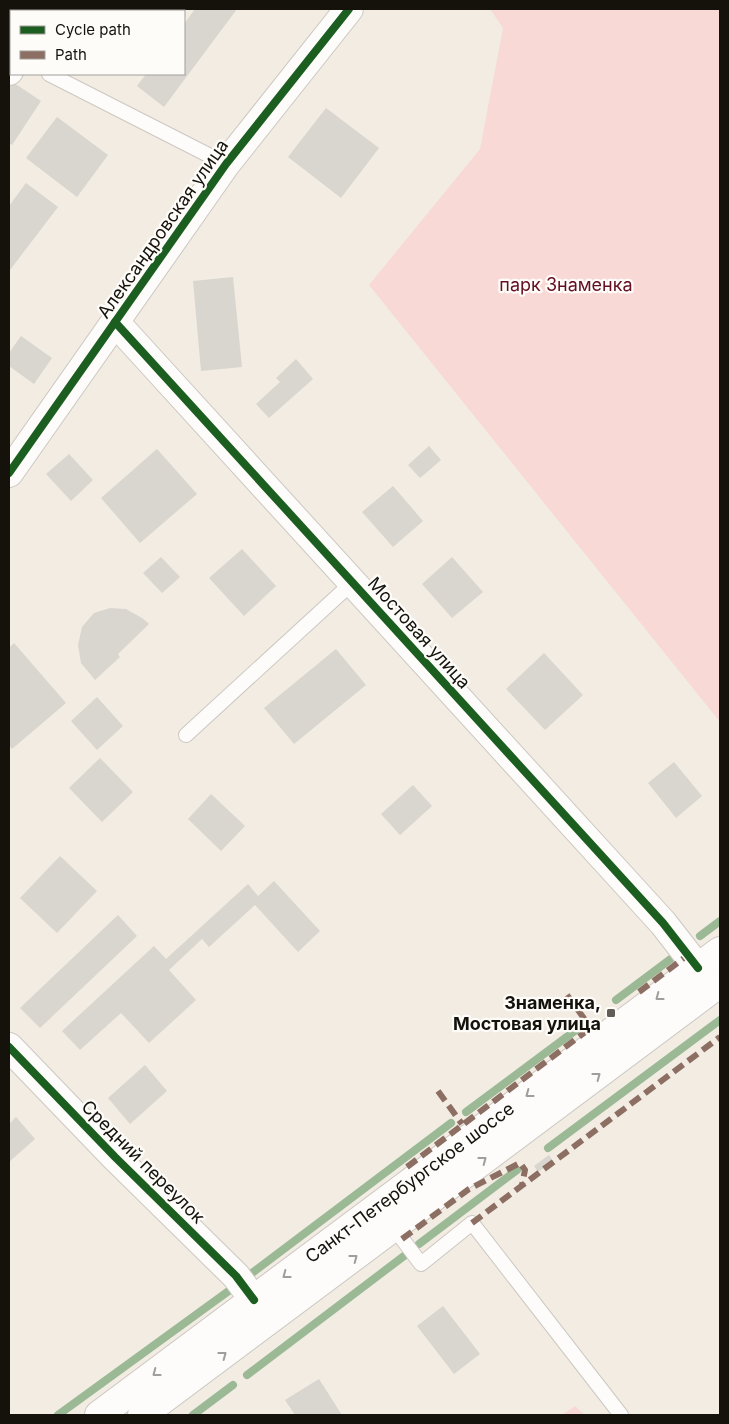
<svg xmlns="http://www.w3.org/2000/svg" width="729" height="1424" viewBox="0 0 729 1424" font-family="Inter,sans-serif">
	<rect width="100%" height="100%" fill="#f2ece3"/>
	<g fill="#f8d9d6">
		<polygon points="490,9 720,9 720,722 369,285 480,149 503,28"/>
		<polygon points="575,1406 585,1415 562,1415"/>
	</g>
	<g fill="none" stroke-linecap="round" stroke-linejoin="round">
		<g stroke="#9ab994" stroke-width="8">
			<polyline points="700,936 720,921"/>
			<polyline points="616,1000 672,958"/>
			<polyline points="466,1112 580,1027"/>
			<polyline points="548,1148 720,1020"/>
			<polyline points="419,1244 517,1170"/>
			<polyline points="252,1273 451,1123"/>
			<polyline points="247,1375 404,1256"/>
			<polyline points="58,1415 230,1290"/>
			<polyline points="193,1415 233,1385"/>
		</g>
	</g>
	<g fill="#d9d6cf">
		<polygon points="195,9 237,9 164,107 137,86 146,74 184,74 184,24"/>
		<polygon points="11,81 41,101 12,145 9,143 9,84"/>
		<polygon points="326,108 379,148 341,198 288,157"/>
		<polygon points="57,117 108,155 77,197 26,158"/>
		<polygon points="26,183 58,207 10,270 9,206"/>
		<polygon points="233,277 242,367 201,371 193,281"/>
		<polygon points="21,336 52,358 34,384 9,366 9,353"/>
		<polygon points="296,359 313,379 269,418 256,404 280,382 276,378"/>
		<polygon points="429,446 441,460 420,478 408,465"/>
		<polygon points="157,449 197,494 140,543 101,498"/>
		<polygon points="69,454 93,480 71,501 46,474"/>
		<polygon points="393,486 423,521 393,547 362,512"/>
		<polygon points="242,549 276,586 244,616 209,578"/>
		<polygon points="161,557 180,577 162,593 143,573"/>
		<polygon points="452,557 483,592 452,618 422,584"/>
		<polygon points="110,608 126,609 142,618 149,624 118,654 120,657 95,680 81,663 78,645 82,627 94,613"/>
		<polygon points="14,643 66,703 12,749 9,745 9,648"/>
		<polygon points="336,649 366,685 294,744 264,708"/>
		<polygon points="544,653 583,695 545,730 506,689"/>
		<polygon points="97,697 123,726 97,750 71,721"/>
		<polygon points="100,758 133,792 102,822 69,788"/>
		<polygon points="674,762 702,796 676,818 648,783"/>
		<polygon points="413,785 432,806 400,835 381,814"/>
		<polygon points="211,794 245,826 221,851 188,819"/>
		<polygon points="60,856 97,891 57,933 20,898"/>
		<polygon points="274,881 320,931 298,952 255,905 209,947 202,939 169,970 196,1000 149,1043 121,1013 80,1050 62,1031 154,946 166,959 248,884 258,896"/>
		<polygon points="118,915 137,936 40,1028 20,1008"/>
		<polygon points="145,1065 167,1091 130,1124 108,1098"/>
		<polygon points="16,1117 35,1139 9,1162 9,1124"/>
		<polygon points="549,1155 553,1161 538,1172 534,1166"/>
		<polygon points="443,1306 480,1354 454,1374 417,1326"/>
		<polygon points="319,1379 342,1415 295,1415 285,1400"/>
	</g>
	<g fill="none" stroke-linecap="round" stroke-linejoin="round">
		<defs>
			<g id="lane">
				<polyline points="49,74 226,164"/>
				<polyline points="186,735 353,582"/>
				<polyline points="394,1228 421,1264 472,1223 621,1415"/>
			</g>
			<g id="street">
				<polyline points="34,11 35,9"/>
				<polyline points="9,71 11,67"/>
				<polyline points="115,322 663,923 698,968"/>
				<polyline points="9,473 226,164 349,9"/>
				<polyline points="9,1047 115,1157 236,1276 254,1300"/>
			</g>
			<g id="primary">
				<path id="s1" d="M 99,1415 L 720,951"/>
				<polyline points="142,1415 720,983"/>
			</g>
		</defs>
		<use href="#lane" stroke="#ccc8c1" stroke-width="16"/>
		<use href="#street" stroke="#ccc8c1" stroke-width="30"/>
		<use href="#primary" stroke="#ccc8c1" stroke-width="30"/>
		<use href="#lane" stroke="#fdfcfb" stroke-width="14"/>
		<use href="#street" stroke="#fdfcfb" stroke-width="28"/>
		<use href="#primary" stroke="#fdfcfb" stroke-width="28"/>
		<g stroke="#8d6e63" stroke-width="6" stroke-dasharray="12 6" stroke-linecap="butt">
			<polyline points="639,992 688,955"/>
			<polyline points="567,995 591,1028"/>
			<polyline points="438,1091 462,1124"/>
			<polyline points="407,1167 597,1023"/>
			<polyline points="472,1223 720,1037"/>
			<polyline points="402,1239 469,1189 520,1163 525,1170 522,1185"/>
		</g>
		<defs>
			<g id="cycleway">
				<polyline points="115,322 663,923 698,968"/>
				<polyline points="9,473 226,164 349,9"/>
				<polyline points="9,1047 115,1157 236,1276 254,1300"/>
			</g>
		</defs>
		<use href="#cycleway" stroke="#fefcf9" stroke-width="11"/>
		<use href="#cycleway" stroke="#1b5e20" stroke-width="8"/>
	</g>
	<defs><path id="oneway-chevron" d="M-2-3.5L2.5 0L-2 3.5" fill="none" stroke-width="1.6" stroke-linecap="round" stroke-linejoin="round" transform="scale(1.25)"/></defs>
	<g stroke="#a09e9b">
		<use href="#oneway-chevron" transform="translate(659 997) rotate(143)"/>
		<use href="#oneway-chevron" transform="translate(597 1076) rotate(-37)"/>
		<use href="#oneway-chevron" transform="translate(529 1094) rotate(143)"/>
		<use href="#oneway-chevron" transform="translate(483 1160) rotate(-37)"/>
		<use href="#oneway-chevron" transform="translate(354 1258) rotate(-37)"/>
		<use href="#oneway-chevron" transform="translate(286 1275) rotate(143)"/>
		<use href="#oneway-chevron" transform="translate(223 1355) rotate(-37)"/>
		<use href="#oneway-chevron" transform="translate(156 1373) rotate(143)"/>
	</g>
	<rect fill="#625e57" stroke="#fefcf9" stroke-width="2" x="606" y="1008" width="10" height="10" rx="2.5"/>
	<g text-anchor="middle" stroke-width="4.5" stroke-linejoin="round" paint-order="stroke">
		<g font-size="18" fill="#15120c" stroke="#fefcf9">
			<text transform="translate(163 229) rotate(-55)" y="6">Александровская улица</text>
			<text transform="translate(419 633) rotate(48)" y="6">Мостовая улица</text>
			<text transform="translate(143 1162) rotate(45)" y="6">Средний переулок</text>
			<text dy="6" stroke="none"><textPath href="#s1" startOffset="388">Санкт-Петербургское шоссе</textPath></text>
		</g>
		<g font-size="18" fill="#640e21" stroke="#fefcf9">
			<text x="566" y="291">парк Знаменка</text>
		</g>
		<g font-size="18" font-weight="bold" fill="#15120c" stroke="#fefcf9" text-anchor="end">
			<text x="601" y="1009">Знаменка,<tspan x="601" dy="21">Мостовая улица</tspan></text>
		</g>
	</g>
	<rect width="729" height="1424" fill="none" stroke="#15120c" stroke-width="20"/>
	<rect x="10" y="10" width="175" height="65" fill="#fefcf9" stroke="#a19e9a"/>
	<rect x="20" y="26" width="25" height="8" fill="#1b5e20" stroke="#a19e9a"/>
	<text x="55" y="35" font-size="15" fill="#15120c">Cycle path</text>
	<rect x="20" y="51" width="25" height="8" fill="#8d6e63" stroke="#a19e9a"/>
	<text x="55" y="60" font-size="15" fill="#15120c">Path</text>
</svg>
